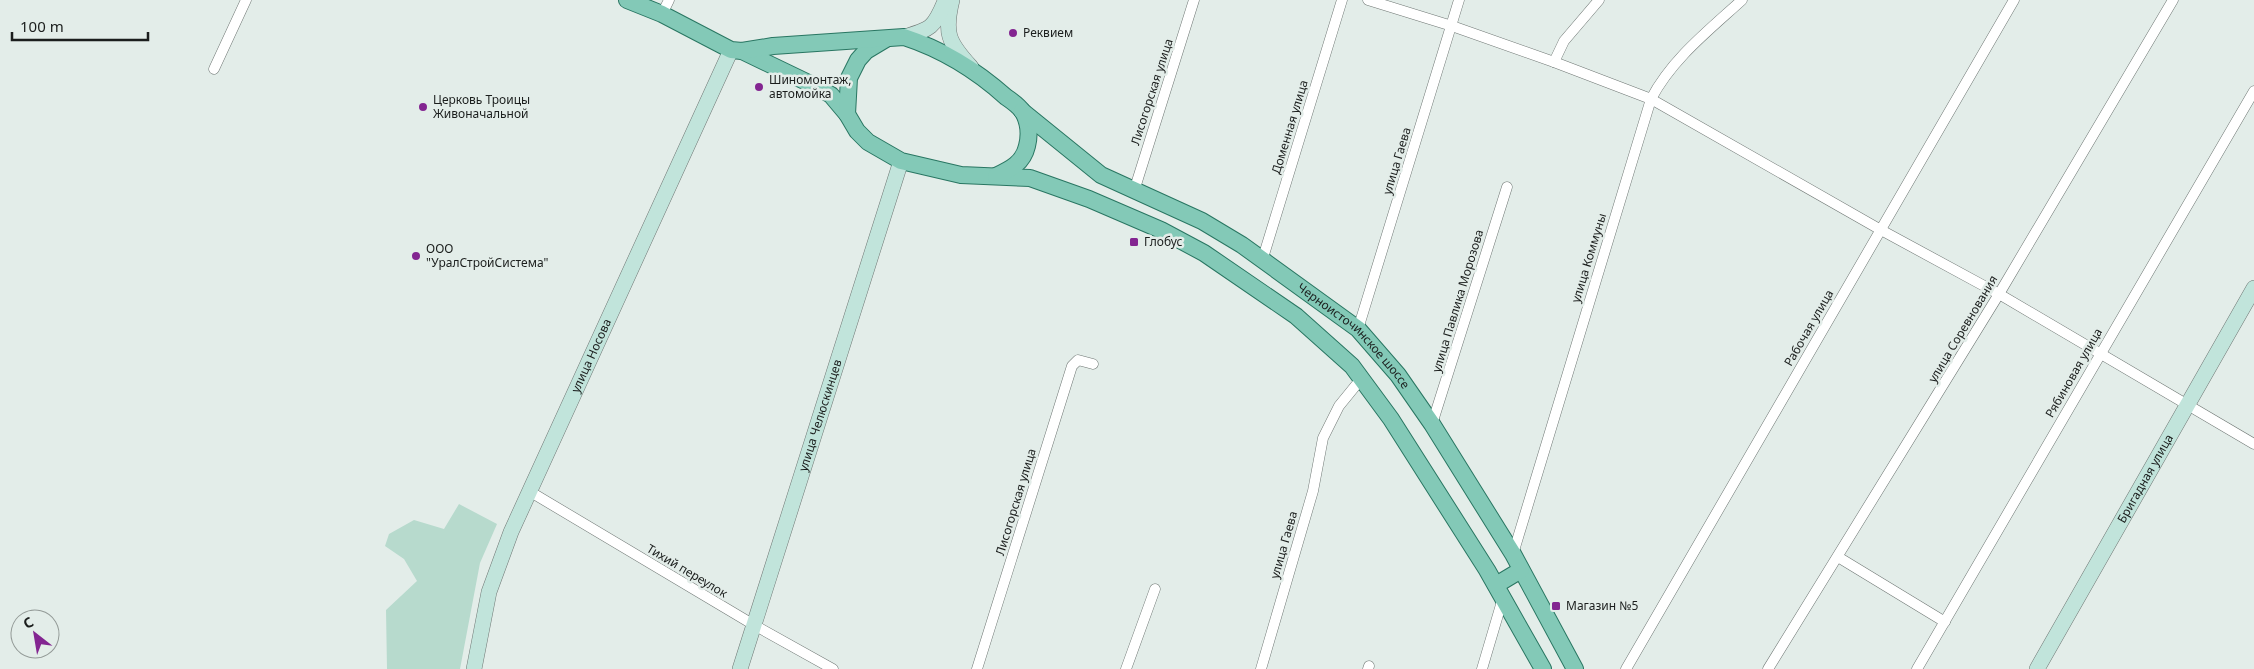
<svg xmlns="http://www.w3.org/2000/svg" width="2254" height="669" viewBox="0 0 2254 669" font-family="'Noto Sans',sans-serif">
	<rect width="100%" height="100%" fill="#e3ede9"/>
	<polygon fill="#b7dacd" points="459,504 497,524 480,563 460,669 387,669 386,610 417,581 404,559 385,546 389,534 414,520 444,529"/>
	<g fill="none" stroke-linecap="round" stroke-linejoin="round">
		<defs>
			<g id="street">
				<polyline points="1368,0 1452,26 1554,62 1651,99 1881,230 1999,294 2254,444"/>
				<polyline points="662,14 669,0"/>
				<polyline points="1554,62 1564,41 1599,0"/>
				<polyline points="214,69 246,0"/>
				<polyline points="1134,191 1194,0"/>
				<polyline points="1262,261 1342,0"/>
				<polyline points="1358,329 1459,0"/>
				<polyline points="1432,424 1507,187"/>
				<polyline points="529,491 754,625 833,669"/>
				<path d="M 1513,554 L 1651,99 C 1672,59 1708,31 1742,0"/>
				<polyline points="1838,557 1945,622"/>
				<polyline points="977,669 1072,366 1078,360 1093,364"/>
				<polyline points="1126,669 1155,589"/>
				<polyline points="1261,669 1313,491 1323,438 1339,406 1361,379"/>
				<polyline points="1368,669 1369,666"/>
				<polyline points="1482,669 1503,598"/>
				<polyline points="1626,669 2014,0"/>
				<polyline points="1768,669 1999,294 2173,0"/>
				<polyline points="1917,669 2254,91"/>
			</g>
			<g id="secondary">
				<path d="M 952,0 C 944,33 948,42 971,67"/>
				<path d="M 904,37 C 931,29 934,28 945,1"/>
				<path id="s1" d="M 474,669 L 489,592 L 511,532 L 731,50"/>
				<path id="s2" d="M 740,669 L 901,161"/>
				<path id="s3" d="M 2037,669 L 2254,288"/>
			</g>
			<g id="primary">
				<polyline points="627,0 662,14 731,50 742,51 821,89 831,95 847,114"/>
				<polyline points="886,39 866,51 858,60 849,78 847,114 857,131 868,142 901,161 961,175 1030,178 1089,199 1161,230 1204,253 1296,316 1352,366 1391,419 1487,570 1543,669"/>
				<path d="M 742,51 L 773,46 L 904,37 C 941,49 977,71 1006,97 C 1012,101 1019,106 1023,112 C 1029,123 1030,134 1027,146 C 1023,163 1011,169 996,176"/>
				<path id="s4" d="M 1022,111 L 1101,175 L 1202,221 L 1242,245 L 1358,329 L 1398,375 L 1432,424 L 1513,554 L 1575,669"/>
				<polyline points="1496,585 1521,570"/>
			</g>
		</defs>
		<use href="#street" stroke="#6f7774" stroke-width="11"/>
		<use href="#secondary" stroke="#6f7774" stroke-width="16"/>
		<use href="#primary" stroke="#297662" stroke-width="18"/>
		<use href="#street" stroke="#fff" stroke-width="10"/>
		<use href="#secondary" stroke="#c1e4db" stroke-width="15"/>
		<use href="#primary" stroke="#83c9b7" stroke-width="16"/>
	</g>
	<g fill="#832591" stroke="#e3ede9" stroke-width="2">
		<circle cx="1013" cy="33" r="5"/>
		<circle cx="759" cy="87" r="5"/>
		<circle cx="423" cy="107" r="5"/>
		<rect x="1129" y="237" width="10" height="10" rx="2.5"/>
		<circle cx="416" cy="256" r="5"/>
		<rect x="1551" y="601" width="10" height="10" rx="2.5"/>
	</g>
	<g text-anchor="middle" stroke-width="5" stroke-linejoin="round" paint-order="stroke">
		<g font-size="12" fill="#1b1e1d" stroke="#e3ede9" text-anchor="start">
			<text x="1023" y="37">Реквием</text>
			<text x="769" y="84">Шиномонтаж,<tspan x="769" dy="14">автомойка</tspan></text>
			<text x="433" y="104">Церковь Троицы<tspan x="433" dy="14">Живоначальной</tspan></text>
			<text x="1144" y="246">Глобус</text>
			<text x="426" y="253">ООО<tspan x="426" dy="14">"УралСтройСистема"</tspan></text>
			<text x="1566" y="610">Магазин №5</text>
		</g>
		<g font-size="12" fill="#1b1e1d" stroke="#e3ede9">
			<text transform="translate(1152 92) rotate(-72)" y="4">Лисогорская улица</text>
			<text transform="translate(1290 127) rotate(-73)" y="4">Доменная улица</text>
			<text transform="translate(1397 161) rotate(-73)" y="4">улица Гаева</text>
			<text transform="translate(1589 258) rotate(-73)" y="4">улица Коммуны</text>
			<text transform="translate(1458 301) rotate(-73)" y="4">улица Павлика Морозова</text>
			<text transform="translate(1809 328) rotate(-60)" y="4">Рабочая улица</text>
			<text transform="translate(1963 329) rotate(-59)" y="4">улица Соревнования</text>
			<text dy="4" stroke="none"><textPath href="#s4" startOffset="404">Черноисточинское шоссе</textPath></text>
			<text dy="4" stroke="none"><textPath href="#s1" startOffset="336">улица Носова</textPath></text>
			<text transform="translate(2074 373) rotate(-60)" y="4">Рябиновая улица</text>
			<text dy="4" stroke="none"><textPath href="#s2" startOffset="266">улица Челюскинцев</textPath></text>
			<text dy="4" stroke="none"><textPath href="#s3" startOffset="219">Бригадная улица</textPath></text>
			<text transform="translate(1016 502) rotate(-73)" y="4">Лисогорская улица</text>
			<text transform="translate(1284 545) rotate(-74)" y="4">улица Гаева</text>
			<text transform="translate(687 571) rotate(31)" y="4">Тихий переулок</text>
		</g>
	</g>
	<g transform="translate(35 634) rotate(329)"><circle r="24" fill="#e3ede9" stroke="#939a97"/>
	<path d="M0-4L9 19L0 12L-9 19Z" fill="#832591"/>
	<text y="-8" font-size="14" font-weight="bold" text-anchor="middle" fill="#1b1e1d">С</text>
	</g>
	<path d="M12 32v8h136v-8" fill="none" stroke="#1b1e1d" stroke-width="2.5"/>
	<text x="20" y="32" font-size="15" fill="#1b1e1d" stroke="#e3ede9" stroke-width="4" paint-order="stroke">100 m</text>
</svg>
